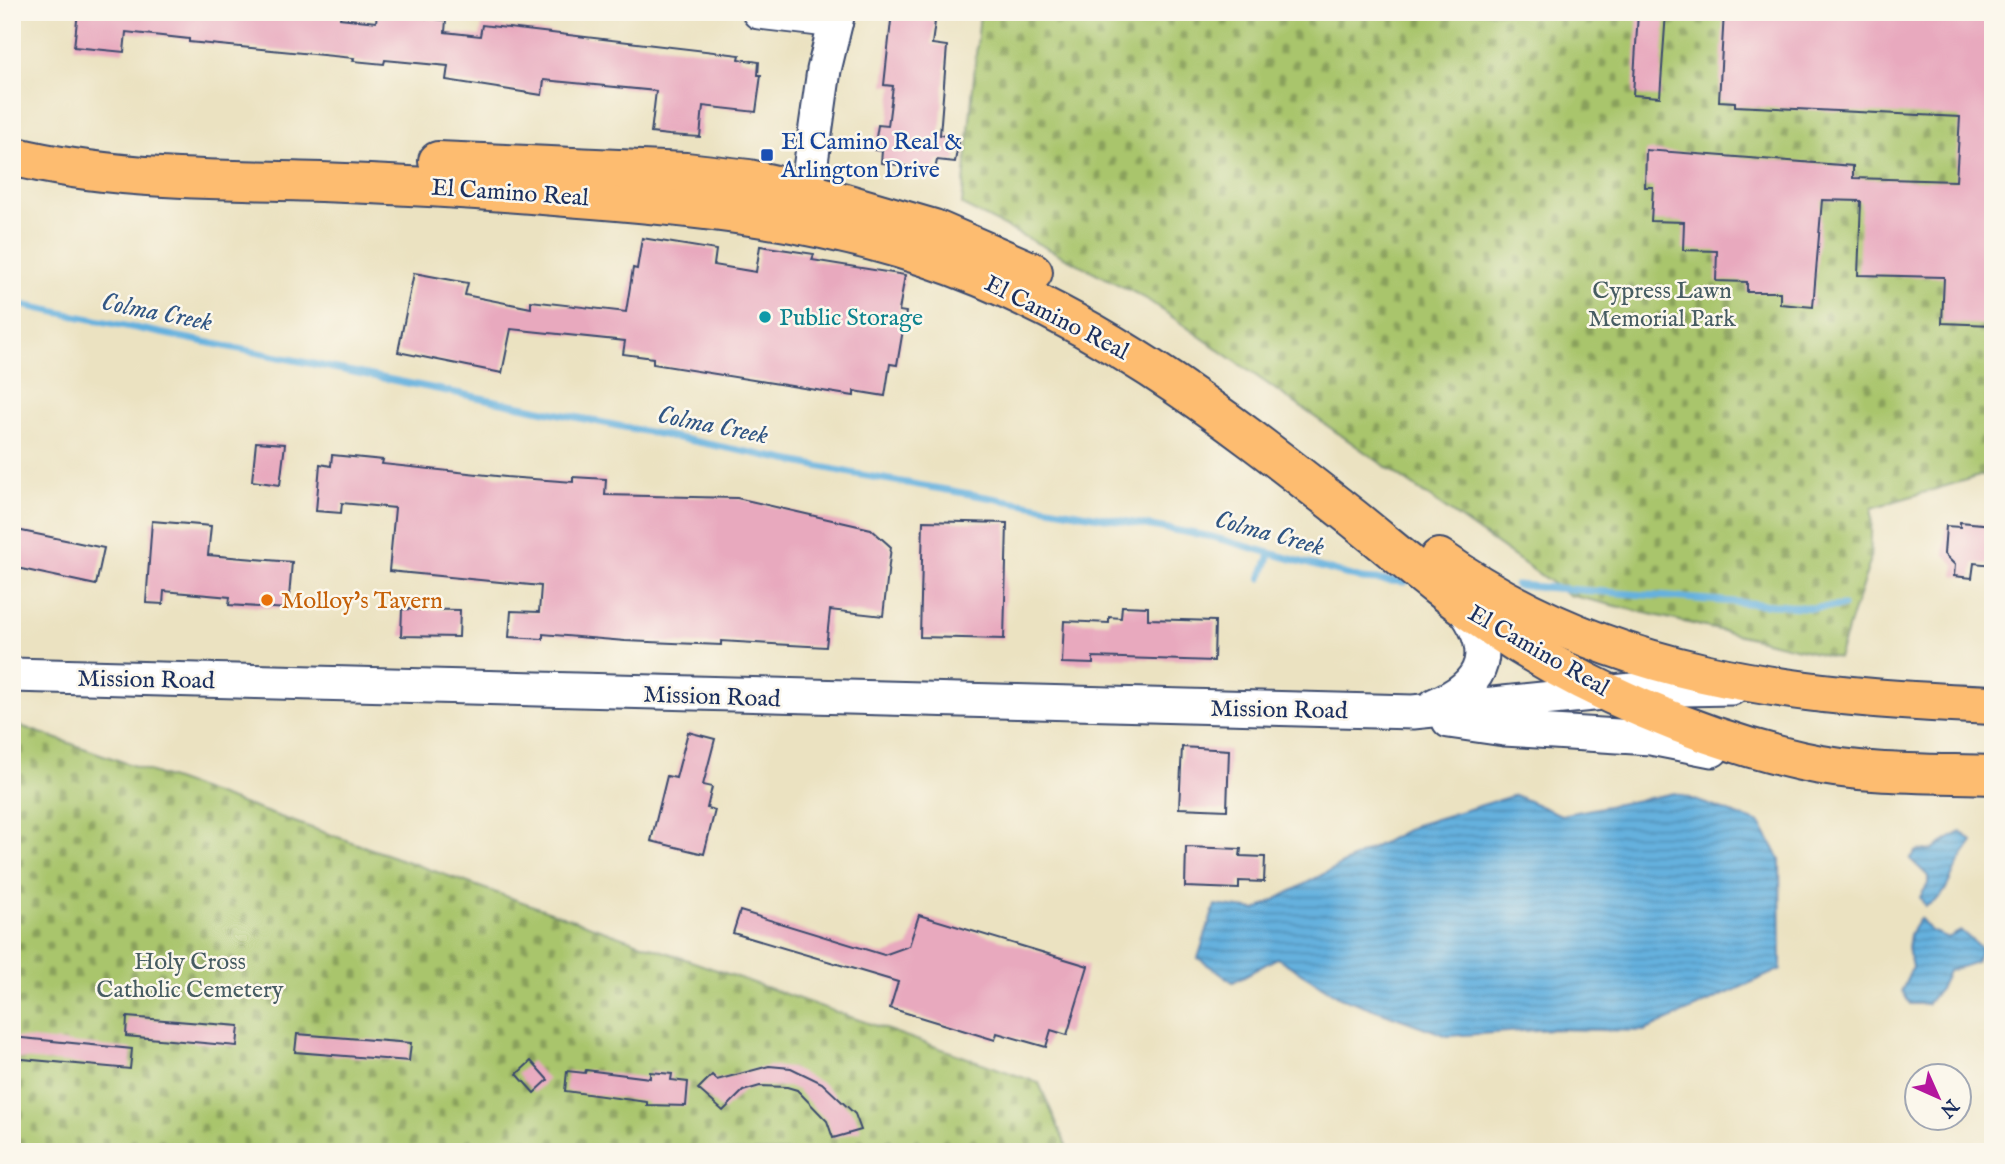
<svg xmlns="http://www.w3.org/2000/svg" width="2005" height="1164" viewBox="0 0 2005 1164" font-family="'IM FELL English',serif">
	<defs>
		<pattern id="cemetery-stones" width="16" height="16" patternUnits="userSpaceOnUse" patternTransform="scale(1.75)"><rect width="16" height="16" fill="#a9c56c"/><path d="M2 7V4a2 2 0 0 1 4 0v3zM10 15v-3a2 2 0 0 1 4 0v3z" fill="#89a05c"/></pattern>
		<pattern id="water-rules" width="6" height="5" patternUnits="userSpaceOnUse" patternTransform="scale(1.75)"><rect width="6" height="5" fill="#65b1de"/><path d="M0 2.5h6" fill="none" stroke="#5290b7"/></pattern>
	</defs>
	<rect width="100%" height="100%" fill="#fbf7ec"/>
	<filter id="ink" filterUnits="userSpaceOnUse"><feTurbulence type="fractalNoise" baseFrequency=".0143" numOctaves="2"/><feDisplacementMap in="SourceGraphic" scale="14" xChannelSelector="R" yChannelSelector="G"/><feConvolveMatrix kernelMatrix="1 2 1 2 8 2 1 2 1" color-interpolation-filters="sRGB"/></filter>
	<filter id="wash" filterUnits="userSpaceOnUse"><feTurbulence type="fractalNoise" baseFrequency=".00686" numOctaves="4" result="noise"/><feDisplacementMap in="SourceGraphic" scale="28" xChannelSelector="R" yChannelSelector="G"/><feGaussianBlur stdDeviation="1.57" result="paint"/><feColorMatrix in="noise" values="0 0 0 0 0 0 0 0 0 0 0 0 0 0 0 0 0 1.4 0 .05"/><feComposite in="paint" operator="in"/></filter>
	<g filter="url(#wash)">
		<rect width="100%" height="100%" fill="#ebe2c1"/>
		<g fill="url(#cemetery-stones)" stroke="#627a65" stroke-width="2">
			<polygon points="980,12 1993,12 1993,472 1872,508 1870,562 1838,658 1569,595 1145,298 962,205"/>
			<polygon points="12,723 1039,1083 1069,1152 12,1152"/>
		</g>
		<g fill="url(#water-rules)" stroke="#40709e" stroke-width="2">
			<polygon points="1675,793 1760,823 1780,859 1781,969 1644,1031 1551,1029 1448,1036 1340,997 1277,958 1233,982 1198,958 1215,905 1256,910 1416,825 1515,795 1561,815"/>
			<path d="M 1961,832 L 1973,842 C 1966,852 1958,862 1954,872 C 1946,888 1944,899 1925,906 L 1920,897 L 1928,884 L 1928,876 L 1910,859 L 1917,851 L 1931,850 Z"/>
			<polygon points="1920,918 1931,931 1948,938 1961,931 1981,948 1976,962 1948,971 1940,989 1927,1004 1910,1004 1902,991 1912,967 1908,948 1910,934"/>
		</g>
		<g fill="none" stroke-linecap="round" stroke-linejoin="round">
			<g stroke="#65b1de" stroke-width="7">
				<polyline points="12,303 856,474 1213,537 1362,579 1405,582"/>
				<polyline points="1261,578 1270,555"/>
				<polyline points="1516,585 1813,608 1843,606"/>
			</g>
		</g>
		<g id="blocks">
			<g fill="#e8a9be">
				<polygon points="78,12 341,12 340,18 376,22 377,14 414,17 446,20 445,32 480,36 482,25 740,55 739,59 759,62 758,75 761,75 756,112 703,106 700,137 669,135 651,133 656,91 544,80 542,95 446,80 448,66 385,60 384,64 353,61 354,58 189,42 189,39 126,32 124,52 74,47"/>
				<polygon points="892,12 921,12 921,17 935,22 932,44 947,46 940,135 959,138 955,162 937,160 935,170 881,163 882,151 874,150 878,125 888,126 893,86 884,85"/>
				<polygon points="1638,12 1666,12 1660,97 1633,95"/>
				<polygon points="1724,12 1937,12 1993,16 1989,138 1993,139 1993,325 1942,323 1944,277 1858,275 1861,201 1822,200 1813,307 1780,304 1780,292 1747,292 1747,282 1716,281 1717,251 1683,250 1684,222 1651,221 1653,187 1645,187 1646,150 1853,166 1853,178 1956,181 1960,117 1735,106 1735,102 1719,101"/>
				<polygon points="642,238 716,250 714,265 756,272 760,246 814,254 812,260 905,275 899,311 906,312 897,365 890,364 885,396 854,391 854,396 653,364 653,358 623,354 625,341 511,329 502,373 398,352 414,273 468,283 465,295 531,308 531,301 626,312 633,268 637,269"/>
				<polygon points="256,442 285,444 280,485 252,481"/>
				<polygon points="332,455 383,460 382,464 506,477 573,482 573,477 606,479 605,495 737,498 871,529 891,547 883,616 830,610 826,647 721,641 721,645 625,641 543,634 543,639 509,637 511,611 539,612 541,586 389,571 395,508 342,503 341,513 316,511 320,464 331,466"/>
				<polygon points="152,521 211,526 208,555 292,562 288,609 229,605 230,597 164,591 163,604 146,603"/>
				<polygon points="923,521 1007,523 1004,639 920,637"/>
				<polygon points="1960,522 1993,525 1993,565 1974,563 1972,578 1954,576 1955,565 1944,554 1946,526 1960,527"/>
				<polygon points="12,529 104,548 96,585 12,567"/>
				<polygon points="1122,606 1148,607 1148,619 1215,621 1214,661 1093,657 1093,664 1062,663 1064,621 1109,623 1109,617 1121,618"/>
				<polygon points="402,609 460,610 459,637 401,636"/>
				<polygon points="688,732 715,739 703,785 712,787 707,808 715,810 704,854 651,841 667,776 676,778"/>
				<polygon points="1182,747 1229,750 1227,810 1179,808"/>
				<polygon points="1186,847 1241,849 1240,856 1265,857 1264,882 1239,881 1239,889 1185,887"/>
				<polygon points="740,911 884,955 909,946 919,915 1088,966 1067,1035 1051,1030 1046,1047 997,1033 995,1040 890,1008 898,982 733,933"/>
				<polygon points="127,1017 239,1026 237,1046 126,1036"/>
				<polygon points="297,1034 411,1043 409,1061 295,1052"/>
				<polygon points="12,1037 132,1049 130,1069 12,1058"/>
				<polygon points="531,1061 548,1080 534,1093 517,1074"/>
				<polygon points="769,1066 791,1068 822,1083 855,1114 861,1130 833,1138 827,1121 797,1090 787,1087 760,1086 743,1091 723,1111 698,1089 712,1075 717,1080"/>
				<polygon points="586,1070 650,1078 650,1072 672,1074 671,1080 688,1082 686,1106 647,1105 647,1102 565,1091 567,1071 585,1073"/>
			</g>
		</g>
	</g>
	<g filter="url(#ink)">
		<use href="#blocks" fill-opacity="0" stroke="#3a4a6d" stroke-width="2"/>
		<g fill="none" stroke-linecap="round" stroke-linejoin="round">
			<defs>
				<g id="minor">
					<polyline points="759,12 836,21"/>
					<polyline points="803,219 824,70 838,12"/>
					<polyline points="12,675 1413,712 1633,690 1732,688"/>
					<path d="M 1435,705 C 1487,683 1496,650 1461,605"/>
					<polyline points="1449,721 1504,729 1651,738 1712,750"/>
				</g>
				<g id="major">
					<path d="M 12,156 C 113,181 218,179 321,182 C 404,185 485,190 567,197 C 689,206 809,218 926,257 C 1089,311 1220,413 1353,518 C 1400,556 1446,596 1497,630 C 1582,688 1700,738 1801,761 C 1863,775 1929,773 1993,775"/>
					<polyline points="438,161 686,172 749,179 807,192 934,229 1033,272"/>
					<path d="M 1439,558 C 1606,677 1794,697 1993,705"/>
				</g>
			</defs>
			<use href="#minor" stroke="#3a4a6d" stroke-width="37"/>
			<use href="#major" stroke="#3a4a6d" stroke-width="42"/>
			<use href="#minor" stroke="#fff" stroke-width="33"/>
			<use href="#major" stroke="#fdbc70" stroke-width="38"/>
		</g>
	</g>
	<rect fill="#1a4fb4" stroke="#fbf7ec" stroke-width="2.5" x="760" y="148" width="14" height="14" rx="3.5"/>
	<circle fill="#0f9aa8" stroke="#fbf7ec" stroke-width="2.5" cx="765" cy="317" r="7"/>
	<circle fill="#e8710a" stroke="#fbf7ec" stroke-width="2.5" cx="267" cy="600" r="7"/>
	<g text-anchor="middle" stroke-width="5" stroke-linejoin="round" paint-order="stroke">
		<g font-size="24" fill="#164399" stroke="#fbf7ec" text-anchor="start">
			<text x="781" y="149">El Camino Real &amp;<tspan x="781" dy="28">Arlington Drive</tspan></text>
		</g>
		<g font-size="24" fill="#1b2f5e" stroke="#fbf7ec">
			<text transform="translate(510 192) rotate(4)" y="8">El Camino Real</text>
			<text transform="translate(1057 317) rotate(27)" y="8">El Camino Real</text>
			<text transform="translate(1539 650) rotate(30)" y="8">El Camino Real</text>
			<text transform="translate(146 679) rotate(1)" y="8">Mission Road</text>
			<text transform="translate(712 696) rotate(2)" y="8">Mission Road</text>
			<text transform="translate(1279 709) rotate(1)" y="8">Mission Road</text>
		</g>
		<g font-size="24" fill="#465c62" stroke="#fbf7ec">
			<text x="1662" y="298">Cypress Lawn<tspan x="1662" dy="28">Memorial Park</tspan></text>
			<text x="190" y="969">Holy Cross<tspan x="190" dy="28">Catholic Cemetery</tspan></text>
		</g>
		<g font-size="24" fill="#0d838f" stroke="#fbf7ec" text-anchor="start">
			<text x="779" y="325">Public Storage</text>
		</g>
		<g font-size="24" fill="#c56008" stroke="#fbf7ec" text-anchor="start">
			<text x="281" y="608">Molloy's Tavern</text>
		</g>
		<g font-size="26" font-style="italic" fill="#315684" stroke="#fbf7ec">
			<text transform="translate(157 311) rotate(11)" y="9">Colma Creek</text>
			<text transform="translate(713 424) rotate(11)" y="9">Colma Creek</text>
			<text transform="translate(1270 532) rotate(15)" y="9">Colma Creek</text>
		</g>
	</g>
	<rect width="2005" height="1164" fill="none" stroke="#fbf7ec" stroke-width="42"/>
	<g transform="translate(1938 1097) rotate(135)"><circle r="33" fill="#fbf7ec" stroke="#a1a7b3" stroke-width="2"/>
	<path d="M0-5L12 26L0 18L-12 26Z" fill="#b5179e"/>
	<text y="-10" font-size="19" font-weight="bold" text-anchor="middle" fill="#1b2f5e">N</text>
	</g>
</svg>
